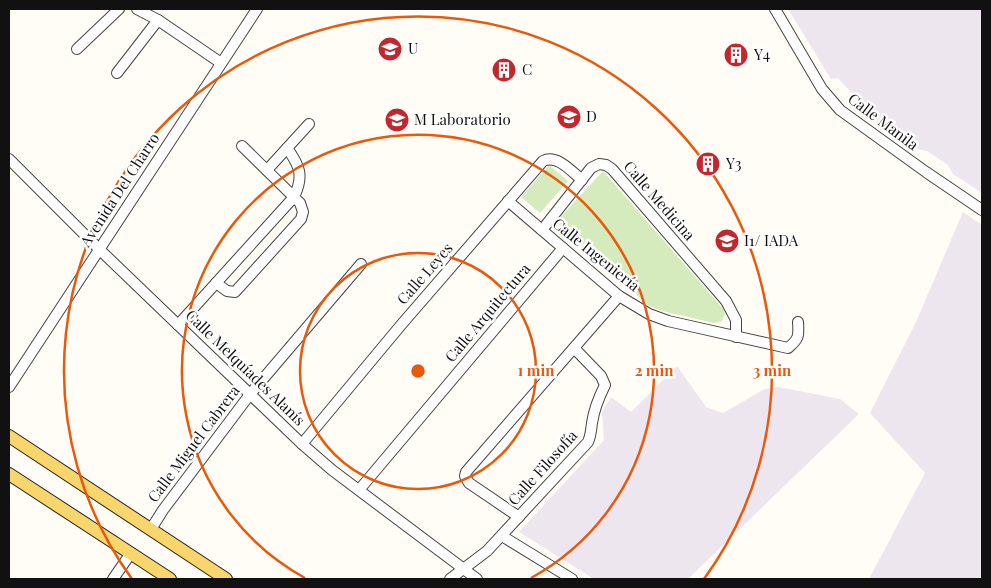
<svg xmlns="http://www.w3.org/2000/svg" width="991" height="588" viewBox="0 0 991 588" font-family="'Playfair Display',serif">
	<rect width="100%" height="100%" fill="#fffdf5"/>
	<g fill="#eee6ef">
		<polygon points="788,9 982,9 982,193 953,174 948,165 927,151 917,149 861,109 859,101 838,78 831,79"/>
		<polygon points="963,212 982,225 982,579 869,579 925,473 870,413 916,322"/>
		<polygon points="677,366 706,407 723,413 765,389 779,387 840,399 859,414 688,579 594,579 519,532 604,440 602,412 611,397 631,412"/>
	</g>
	<g fill="#d5ebbd">
		<polygon points="549,165 568,181 540,213 521,197"/>
		<polygon points="603,171 726,312 722,321 714,323 662,311 649,306 556,222"/>
	</g>
	<g fill="none" stroke-linecap="round" stroke-linejoin="round">
		<defs>
			<g id="minor">
				<polyline points="137,9 158,20 221,63"/>
				<polyline points="775,9 822,89 840,110 926,172 982,210"/>
				<polyline points="77,49 119,9"/>
				<polyline points="117,73 158,20"/>
				<polyline points="9,159 99,249 302,444 332,470 477,579"/>
				<polyline points="267,170 309,124"/>
				<path d="M 508,201 L 619,296 L 649,314 L 668,321 L 788,348 C 799,339 799,336 798,322"/>
				<polyline points="542,230 591,168 599,164 606,165 612,169 726,301 736,320 736,337"/>
				<polyline points="216,283 227,291 235,292 301,219 303,212 300,203 242,146"/>
				<path d="M 178,325 L 294,197 C 304,176 300,166 287,148"/>
				<polyline points="9,387 257,9"/>
				<path d="M 302,444 L 401,325 L 543,161 C 557,154 571,171 582,180"/>
				<polyline points="359,490 563,248"/>
				<polyline points="519,517 469,483 465,476 466,472 619,296"/>
				<polyline points="151,529 163,510 251,393 361,264"/>
				<polyline points="502,536 572,579"/>
				<polyline points="113,579 131,553"/>
				<path d="M 450,579 L 487,551 L 588,442 C 591,435 591,430 592,423 C 594,409 599,397 605,385 L 601,376 L 574,348"/>
			</g>
			<g id="major">
				<polyline points="9,436 226,579"/>
				<polyline points="9,474 170,579"/>
			</g>
		</defs>
		<use href="#minor" stroke="#444" stroke-width="12"/>
		<use href="#major" stroke="#222" stroke-width="14"/>
		<use href="#minor" stroke="#fff" stroke-width="10"/>
		<use href="#major" stroke="#f9d66b" stroke-width="12"/>
	</g>
	<g fill="none" stroke="#e8590c" stroke-width="2.5">
		<circle cx="418" cy="371" r="118"/>
		<path d="M305 578A236 236 0 1 1 531 578"/>
		<path d="M132 579A354 354 0 1 1 704 579"/>
	</g>
	<defs>
		<symbol id="school-disc" viewBox="-11 -11 22 22"><circle r="9.5" fill="#c4262e" stroke="#fff"/><path d="M0-5L7-2L0 1L-7-2ZM-4 1L0 2.5L4 1V4Q0 6-4 4Z" fill="#fff"/></symbol>
		<symbol id="building-disc" viewBox="-11 -11 22 22"><circle r="9.5" fill="#c4262e" stroke="#fff"/><path d="M-4-6H4V6H1V3H-1V6H-4ZM-2.5-4.3h1.7v1.8h-1.7ZM.8-4.3h1.7v1.8H.8ZM-2.5-1h1.7V.8h-1.7ZM.8-1h1.7V.8H.8Z" fill="#fff"/></symbol>
		<symbol id="university-disc" viewBox="-11 -11 22 22"><circle r="9.5" fill="#c4262e" stroke="#fff"/><path d="M0-5L7-2L0 1L-7-2ZM-4 1L0 2.5L4 1V4Q0 6-4 4Z" fill="#fff"/></symbol>
	</defs>
	<g fill-rule="evenodd">
		<use href="#school-disc" x="376" y="35" width="28" height="28"/>
		<use href="#building-disc" x="722" y="41" width="28" height="28"/>
		<use href="#building-disc" x="490" y="56" width="28" height="28"/>
		<use href="#university-disc" x="555" y="103" width="28" height="28"/>
		<use href="#school-disc" x="383" y="106" width="28" height="28"/>
		<use href="#building-disc" x="694" y="150" width="28" height="28"/>
		<use href="#school-disc" x="713" y="227" width="28" height="28"/>
	</g>
	<g text-anchor="middle" stroke-width="5" stroke-linejoin="round" paint-order="stroke">
		<g font-size="15" fill="#111" stroke="#fff" text-anchor="start">
			<text x="408" y="54">U</text>
			<text x="754" y="60">Y4</text>
			<text x="522" y="75">C</text>
			<text x="586" y="122">D</text>
			<text x="414" y="125">M Laboratorio</text>
			<text x="726" y="169">Y3</text>
			<text x="744" y="246">I1/ IADA</text>
		</g>
		<g font-size="15" fill="#111" stroke="#fff">
			<text transform="translate(883 122) rotate(37)" y="5">Calle Manila</text>
			<text transform="translate(120 190) rotate(-57)" y="5">Avenida Del Charro</text>
			<text transform="translate(659 201) rotate(49)" y="5">Calle Medicina</text>
			<text transform="translate(596 255) rotate(39)" y="5">Calle Ingeniería</text>
			<text transform="translate(425 274) rotate(-49)" y="5">Calle Leyes</text>
			<text transform="translate(488 313) rotate(-50)" y="5">Calle Arquitectura</text>
			<text transform="translate(245 368) rotate(44)" y="5">Calle Melquíades Alanís</text>
			<text transform="translate(194 444) rotate(-53)" y="5">Calle Miguel Cabrera</text>
			<text transform="translate(543 468) rotate(-48)" y="5">Calle Filosofía</text>
		</g>
	</g>
	<circle cx="418" cy="371" r="8" fill="#e8590c" stroke="#fff" stroke-width="2.5"/>
	<g font-size="15" text-anchor="middle" font-weight="bold" fill="#e8590c" stroke="#fff" stroke-width="5" stroke-linejoin="round" paint-order="stroke">
		<text x="536" y="376">1 min</text>
		<text x="654" y="376">2 min</text>
		<text x="772" y="376">3 min</text>
	</g>
	<rect width="991" height="588" fill="none" stroke="#111111" stroke-width="20"/>
</svg>
